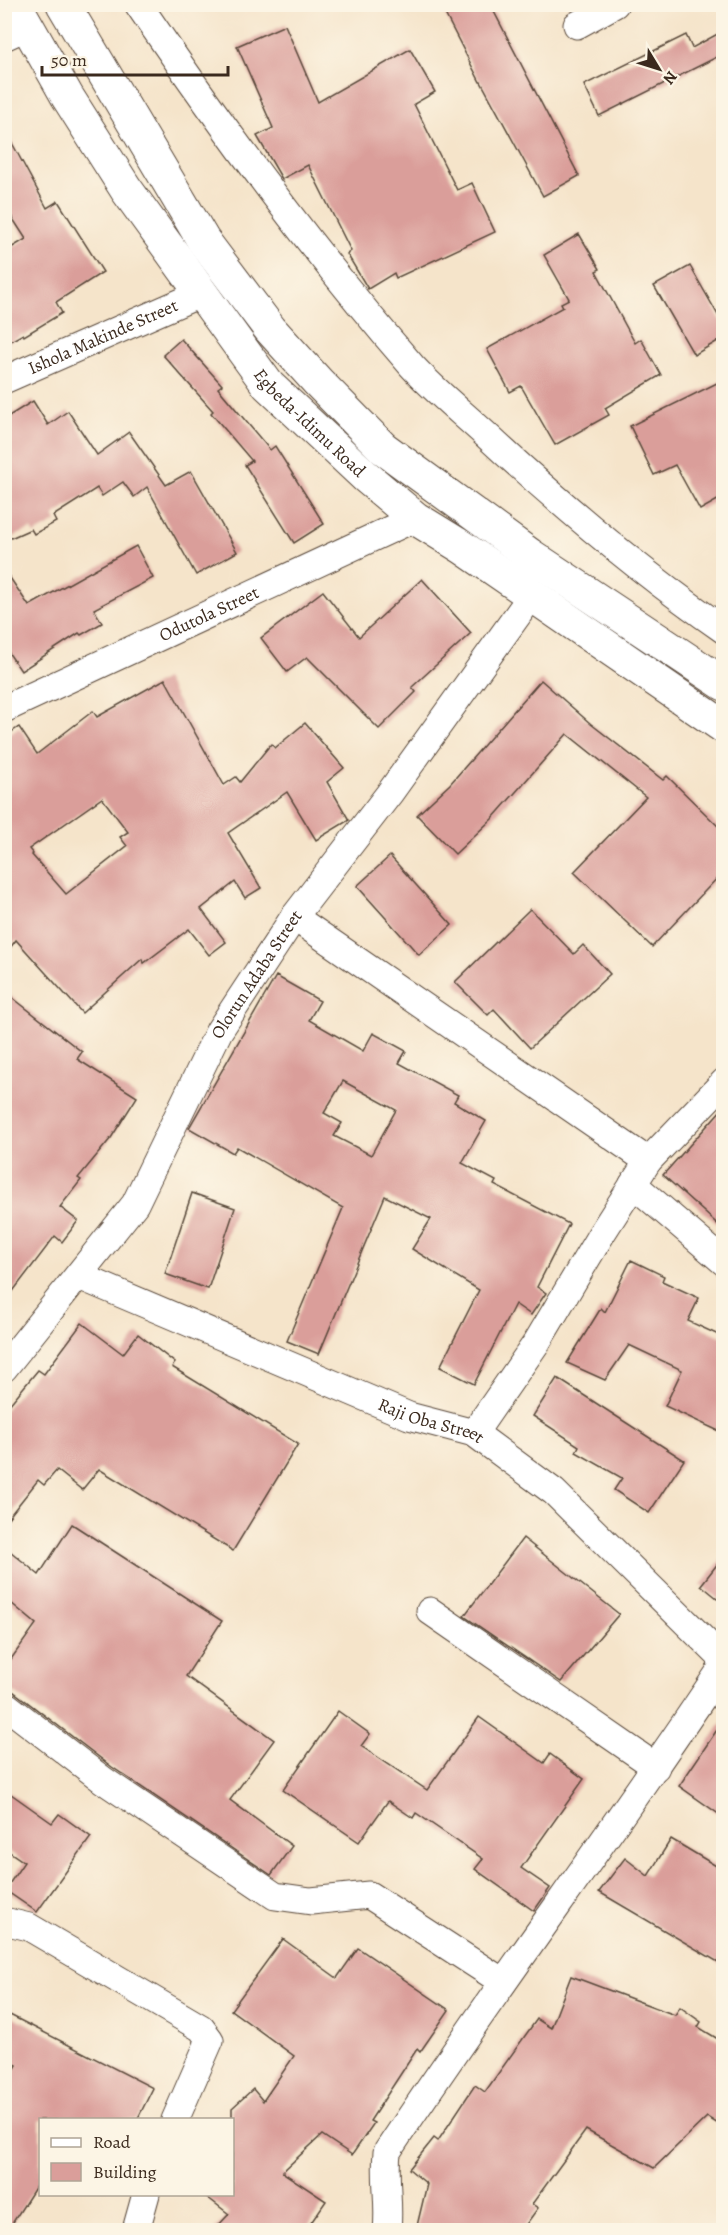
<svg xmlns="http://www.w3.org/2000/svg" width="728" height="2235" viewBox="0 0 728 2235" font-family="Alegreya,serif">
	<rect width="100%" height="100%" fill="#fcf5e5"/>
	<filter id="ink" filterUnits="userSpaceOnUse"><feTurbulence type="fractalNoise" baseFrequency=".0167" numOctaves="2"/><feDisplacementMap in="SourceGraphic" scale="12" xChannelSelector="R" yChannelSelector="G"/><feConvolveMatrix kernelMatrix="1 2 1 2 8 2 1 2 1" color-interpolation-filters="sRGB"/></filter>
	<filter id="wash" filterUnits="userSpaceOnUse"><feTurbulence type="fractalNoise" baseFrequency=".008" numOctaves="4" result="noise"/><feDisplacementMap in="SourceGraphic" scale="24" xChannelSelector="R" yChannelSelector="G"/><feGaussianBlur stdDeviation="1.35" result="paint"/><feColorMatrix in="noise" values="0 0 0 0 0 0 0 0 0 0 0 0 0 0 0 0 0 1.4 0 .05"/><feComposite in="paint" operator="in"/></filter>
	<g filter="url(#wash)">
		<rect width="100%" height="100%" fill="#f5e4ca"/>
		<g id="blocks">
			<g fill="#da9e9a" fill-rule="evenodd">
				<polygon points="440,4 490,4 579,176 543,196 481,82 480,82"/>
				<polygon points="285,25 318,102 410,49 435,92 414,104 457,190 472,183 495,232 396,278 394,273 368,289 347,254 351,251 308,165 282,179 257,136 273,128 237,46"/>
				<polygon points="723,31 723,54 599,116 584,85 686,35 692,48"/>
				<polygon points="4,128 47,208 58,201 103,272 56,302 62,313 24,336 23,334 4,345 4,252 26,239 4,205"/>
				<polygon points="579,234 600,269 596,271 635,343 641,339 661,375 605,408 609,415 555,445 521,386 510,392 487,349 563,307 561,303 569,299 544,255"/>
				<polygon points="690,266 723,324 723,338 694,355 654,286"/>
				<polygon points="181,339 222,385 218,388 270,450 275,446 324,524 294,543 245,465 252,461 211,413 213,411 163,355"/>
				<polygon points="723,380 723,497 700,510 675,465 654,475 630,426"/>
				<polygon points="33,401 48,425 68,411 97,455 129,432 166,485 191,471 237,552 196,575 147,487 134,497 123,482 102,496 97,488 53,516 56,522 34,534 31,529 4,541 4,419"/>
				<polygon points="136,546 153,578 94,609 102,623 81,635 79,633 21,671 4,646 4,569 29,606"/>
				<polygon points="422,579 471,633 412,687 416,692 379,729 307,657 287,672 261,638 323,591 359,637"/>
				<path d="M 165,679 L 224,785 L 236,777 L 240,782 L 271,744 L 275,748 L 305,723 L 344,768 L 327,782 L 349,820 L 316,840 L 287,792 L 228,833 L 261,888 L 245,898 L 235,882 L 201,909 L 226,942 L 209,955 L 189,929 L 144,963 L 142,959 L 82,1013 L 16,940 L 4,956 L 4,737 L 19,727 L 37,754 L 93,711 L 97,717 ZM 102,798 L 128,832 L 120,837 L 127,846 L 66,894 L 32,855 L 33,854 L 29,849 Z"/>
				<polygon points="541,680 591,724 663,780 667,776 723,831 723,872 652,947 574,872 646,797 567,734 492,819 455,854 417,815 450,784"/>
				<polygon points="390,856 452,925 419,955 357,886"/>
				<polygon points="530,909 574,954 583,945 610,974 530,1048 494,1009 488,1015 455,982"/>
				<path d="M 276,976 L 320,1001 L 309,1020 L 363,1051 L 373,1033 L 406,1051 L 399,1063 L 458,1095 L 454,1102 L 486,1121 L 462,1163 L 496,1181 L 494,1185 L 569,1224 L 537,1287 L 546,1293 L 531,1315 L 515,1304 L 474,1384 L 440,1367 L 479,1290 L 412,1249 L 431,1219 L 385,1196 L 319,1354 L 287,1341 L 343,1208 L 237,1147 L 233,1153 L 189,1128 ZM 343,1081 L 396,1110 L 371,1155 L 334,1136 L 342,1123 L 324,1113 Z"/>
				<polygon points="4,991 82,1052 77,1059 137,1097 111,1138 78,1178 81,1180 60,1207 78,1221 62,1242 55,1236 4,1303"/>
				<polygon points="723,1108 723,1229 663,1175"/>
				<polygon points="192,1193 235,1208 208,1289 165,1274"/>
				<polygon points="631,1260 664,1276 662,1281 699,1298 688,1321 723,1337 723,1433 665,1406 682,1370 629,1345 605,1380 567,1363 601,1308 605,1312"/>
				<polygon points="82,1323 123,1354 138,1334 175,1363 172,1367 298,1444 233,1551 99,1469 82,1490 57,1470 44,1485 38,1480 4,1523 4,1411 38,1370 44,1374"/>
				<polygon points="557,1378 684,1460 649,1513 614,1490 622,1478 576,1452 579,1446 533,1416"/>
				<polygon points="72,1524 222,1621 186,1676 274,1740 230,1800 292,1846 271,1875 112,1767 14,1692 4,1689 4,1669 36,1624 4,1597 4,1546 39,1575"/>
				<polygon points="523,1538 619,1614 561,1682 464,1616"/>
				<polygon points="723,1557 723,1603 701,1585"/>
				<polygon points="338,1711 370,1734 361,1746 427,1790 479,1717 544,1763 550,1754 584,1779 521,1868 550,1888 534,1911 475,1869 483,1859 416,1813 413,1818 388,1801 359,1842 283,1790"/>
				<polygon points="723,1721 723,1817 679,1786"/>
				<polygon points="4,1789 52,1823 59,1814 91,1837 37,1912 5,1890 24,1862 4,1848"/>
				<polygon points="671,1839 723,1870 723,1965 599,1892 625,1858 648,1876"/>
				<polygon points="283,1939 337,1978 358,1948 449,2010 420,2052 417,2049 370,2121 374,2123 352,2155 322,2135 282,2172 326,2201 306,2230 214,2230 229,2214 203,2194 232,2194 232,2108 253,2089 263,2101 294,2056 231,2010"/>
				<polygon points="571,1976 675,2015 680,2007 701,2022 698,2027 723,2042 723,2127 707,2117 654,2168 586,2130 532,2204 538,2208 522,2230 416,2230 427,2184 409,2169 434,2138 438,2141 475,2085 485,2092 537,2019 551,2028"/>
				<polygon points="4,2012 153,2088 137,2120 40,2120 40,2180 8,2230 4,2230 4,2087 17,2065 4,2058"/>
			</g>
		</g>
	</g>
	<g filter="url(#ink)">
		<use href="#blocks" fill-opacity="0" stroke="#574638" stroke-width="1.5"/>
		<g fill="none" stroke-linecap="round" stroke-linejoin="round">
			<defs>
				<g id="street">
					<path d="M 138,4 C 223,129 313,252 412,366 C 434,390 461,412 485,434 C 560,504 639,571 724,630"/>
					<polyline points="577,25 615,4"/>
					<polyline points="4,37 28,26"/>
					<path id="s1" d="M 4,380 L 202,293"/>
					<path id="s2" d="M 4,709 L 415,518"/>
					<polyline points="294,917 648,1161"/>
					<polyline points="633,1184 724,1262"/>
					<path id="s3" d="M 79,1276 L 409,1416 L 474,1433 L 554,1492 L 724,1660"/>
					<path id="s4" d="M 4,1368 L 135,1204 L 219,1031 L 294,917 L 389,794 L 532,595"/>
					<polyline points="474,1433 537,1342 602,1233 648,1161 724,1082"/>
					<polyline points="430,1611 656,1767"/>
					<polyline points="4,1704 103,1780 275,1896 311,1901 369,1895 503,1982"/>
					<polyline points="4,1921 29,1927 201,2028 210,2040 175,2120"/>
					<polyline points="136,2230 146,2194"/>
					<path d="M 387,2230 C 390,2204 384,2179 387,2152 C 496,1987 615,1830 724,1665"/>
				</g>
				<g id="primary">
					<path id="s5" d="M 15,4 L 67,96 L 126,189 L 268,385 L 365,476 L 415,518 L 462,547 L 724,727"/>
					<polyline points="63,4 203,240 270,329 318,382 383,448 530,555 724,684"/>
				</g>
			</defs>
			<use href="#street" stroke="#574638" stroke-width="29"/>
			<use href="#primary" stroke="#574638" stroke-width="35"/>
			<use href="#street" stroke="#fff" stroke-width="27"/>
			<use href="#primary" stroke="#fff" stroke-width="33"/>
		</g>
	</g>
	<g text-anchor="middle" stroke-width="5" stroke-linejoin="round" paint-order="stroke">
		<g font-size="18" fill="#3b2a1e" stroke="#fcf5e5">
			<text dy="6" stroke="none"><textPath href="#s1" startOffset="108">Ishola Makinde Street</textPath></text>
			<text dy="6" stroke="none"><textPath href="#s5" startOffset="514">Egbeda-Idimu Road</textPath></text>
			<text dy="6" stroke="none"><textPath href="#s2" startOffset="226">Odutola Street</textPath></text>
			<text dy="6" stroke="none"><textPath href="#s4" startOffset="470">Olorun Adaba Street</textPath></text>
			<text dy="6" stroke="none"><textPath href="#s3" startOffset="381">Raji Oba Street</textPath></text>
		</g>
	</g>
	<rect width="728" height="2235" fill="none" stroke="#fcf5e5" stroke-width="24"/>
	<rect x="39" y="2118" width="195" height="78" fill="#fcf5e5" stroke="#afa495" stroke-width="1.5"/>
	<rect x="51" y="2138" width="30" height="9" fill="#ffffff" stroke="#afa495" stroke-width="1.5"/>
	<text x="93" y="2148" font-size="18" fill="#3b2a1e">Road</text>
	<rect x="51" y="2163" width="30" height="18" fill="#da9e9a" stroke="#afa495" stroke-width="1.5"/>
	<text x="93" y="2178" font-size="18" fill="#3b2a1e">Building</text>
	<g transform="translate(659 69) rotate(128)" stroke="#fcf5e5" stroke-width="4.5" paint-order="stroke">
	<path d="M0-4.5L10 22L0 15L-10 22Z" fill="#3b2a1e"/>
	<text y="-9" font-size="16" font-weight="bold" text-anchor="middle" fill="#3b2a1e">N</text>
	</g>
	<path d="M42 66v9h186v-9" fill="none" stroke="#3b2a1e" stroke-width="3"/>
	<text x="51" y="66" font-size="18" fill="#3b2a1e" stroke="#fcf5e5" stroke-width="4.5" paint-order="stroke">50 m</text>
</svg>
